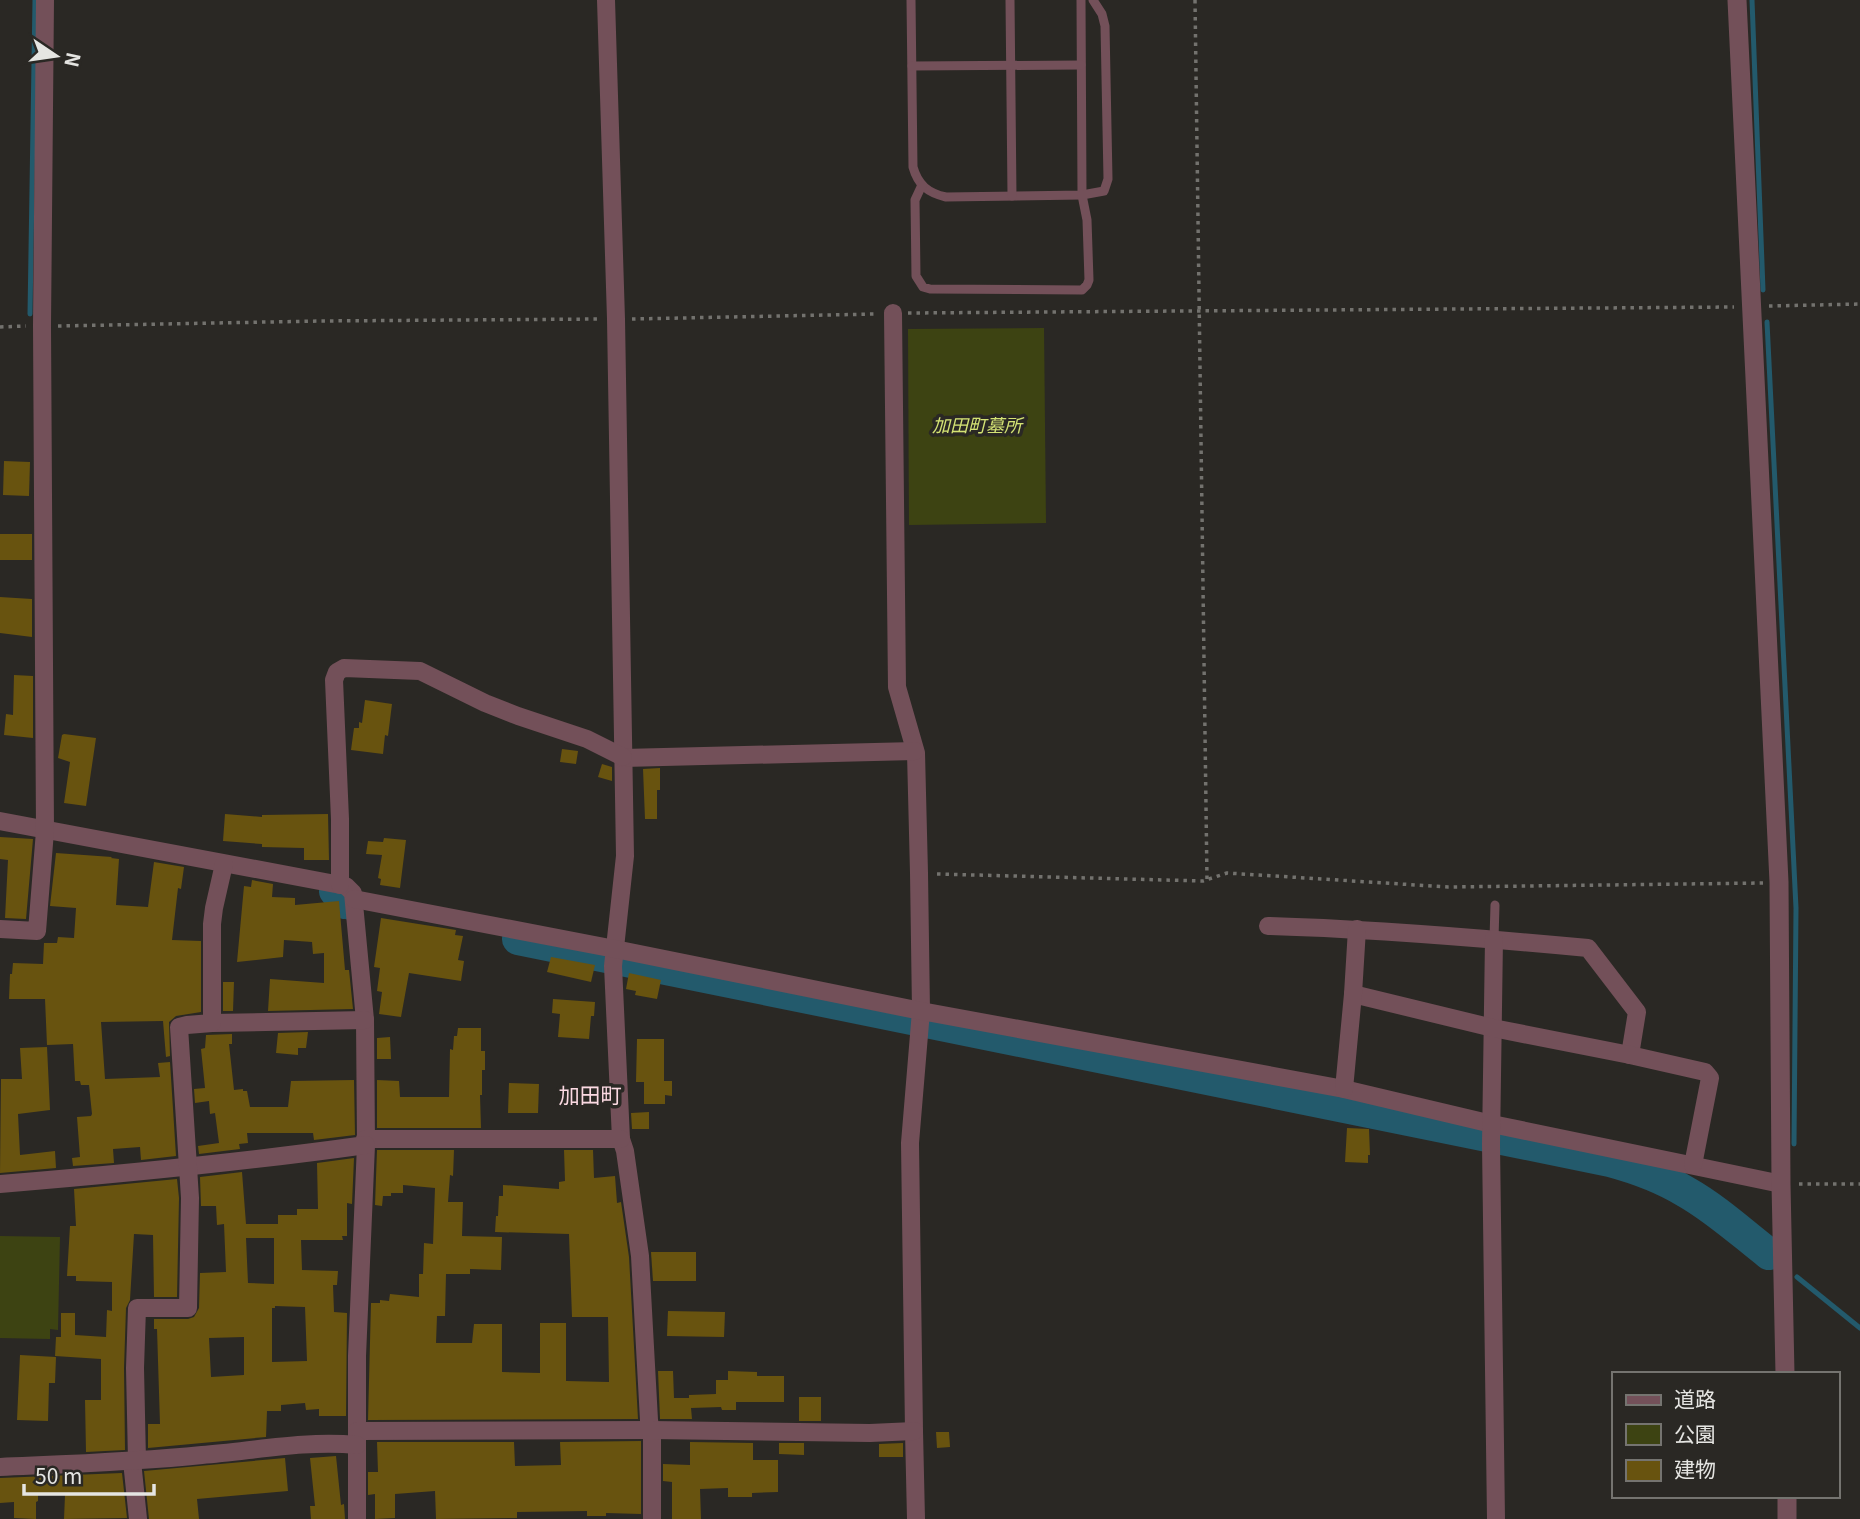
<svg xmlns="http://www.w3.org/2000/svg" width="1860" height="1519" viewBox="0 0 1860 1519" font-family="Georgia,'Noto Sans JP',serif">
	<rect width="100%" height="100%" fill="#2a2824"/>
	<g fill="#3d4312">
		<polygon points="1044,328 1046,523 909,525 908,329"/>
		<polygon points="0,1236 60,1237 58,1330 50,1329 50,1339 0,1338"/>
	</g>
	<g fill="none" stroke-linecap="round" stroke-linejoin="round">
		<g stroke="#235a6c" stroke-width="5">
			<polyline points="1752,0 1763,290"/>
			<polyline points="30,314 35,0"/>
			<polyline points="1767,322 1796,908 1794,1144"/>
			<polyline points="342,901 346,908 347,917"/>
			<polyline points="1797,1277 1860,1328"/>
		</g>
		<g stroke="#235a6c" stroke-width="32">
			<polyline points="335,891 344,903"/>
			<path d="M 518,939 L 1610,1161 C 1636,1168 1663,1178 1686,1192 C 1716,1209 1742,1233 1769,1254"/>
		</g>
	</g>
	<g fill="#68530f" fill-rule="evenodd">
		<polygon points="4,461 30,462 29,496 3,495"/>
		<rect x="0" y="534" width="32" height="26"/>
		<polygon points="0,597 32,599 32,637 0,633"/>
		<polygon points="14,675 33,676 33,738 4,735 6,714 13,715"/>
		<polygon points="365,700 392,704 388,736 385,735 383,754 351,750 354,728 359,728 359,722 362,723"/>
		<polygon points="64,734 96,738 86,806 64,803 70,762 58,758 62,735"/>
		<polygon points="562,749 578,751 576,764 560,762"/>
		<polygon points="602,764 612,767 612,781 598,777"/>
		<polygon points="660,768 660,790 657,790 657,819 645,819 643,769"/>
		<polygon points="225,814 262,817 262,815 328,814 329,860 304,860 304,848 262,847 262,844 223,841"/>
		<polygon points="0,837 33,839 26,919 5,918 8,860 0,859"/>
		<polygon points="384,838 406,840 400,888 380,885 381,879 378,878 382,855 366,854 368,841 383,842"/>
		<polygon points="56,853 112,857 111,858 119,859 116,905 148,907 154,862 184,867 181,889 178,888 172,940 201,941 201,1012 176,1016 169,1022 170,1056 166,1057 163,1021 101,1022 105,1079 160,1077 158,1063 170,1062 176,1156 141,1160 140,1147 113,1149 114,1163 73,1166 72,1158 80,1157 77,1117 91,1116 92,1114 89,1085 81,1085 80,1081 75,1081 73,1044 47,1045 45,999 9,999 10,974 12,974 13,963 43,964 44,943 57,943 58,937 74,938 76,908 50,906"/>
		<polygon points="252,880 273,884 272,897 295,898 295,905 339,901 345,970 349,970 353,1009 268,1011 270,979 324,983 324,953 313,954 312,942 284,940 283,957 237,962 244,886 251,887"/>
		<polygon points="381,918 456,930 455,935 463,936 458,960 464,961 461,981 409,973 401,1017 379,1014 382,992 377,991 380,968 374,967"/>
		<polygon points="551,957 595,965 591,982 547,972"/>
		<polygon points="629,973 661,980 657,999 635,995 636,991 626,989"/>
		<polygon points="223,982 234,982 233,1011 223,1011"/>
		<polygon points="553,999 595,1002 594,1016 591,1016 589,1039 558,1037 560,1014 552,1013"/>
		<polygon points="458,1028 481,1028 481,1051 485,1051 485,1070 482,1070 482,1095 480,1095 481,1128 377,1128 377,1080 399,1081 400,1097 449,1097 450,1049 453,1050 454,1036 457,1036"/>
		<polygon points="308,1032 306,1048 298,1048 298,1055 276,1053 278,1033"/>
		<polygon points="232,1034 232,1044 229,1044 234,1090 243,1089 243,1091 247,1091 250,1107 288,1107 291,1081 354,1080 355,1135 314,1140 313,1133 247,1133 248,1143 239,1144 240,1149 199,1154 198,1146 219,1143 215,1113 210,1114 209,1101 195,1103 194,1089 205,1088 201,1049 205,1048 206,1035"/>
		<polygon points="390,1037 391,1059 377,1059 377,1038"/>
		<polygon points="637,1039 664,1039 664,1081 672,1081 672,1096 665,1095 665,1104 644,1104 644,1082 636,1082"/>
		<polygon points="47,1047 50,1110 18,1114 20,1155 55,1151 56,1168 0,1173 1,1079 22,1079 20,1048"/>
		<polygon points="509,1083 539,1084 538,1113 508,1113"/>
		<polygon points="649,1112 649,1129 632,1129 631,1113"/>
		<polygon points="1347,1128 1369,1129 1370,1155 1368,1155 1368,1163 1345,1162"/>
		<polygon points="377,1150 454,1150 453,1176 450,1175 448,1202 463,1202 462,1236 502,1237 501,1270 470,1269 470,1274 446,1274 445,1316 437,1316 436,1343 472,1343 474,1324 502,1324 502,1372 540,1373 540,1323 566,1323 566,1381 609,1382 608,1317 572,1317 569,1234 495,1232 496,1216 498,1216 499,1196 503,1196 503,1185 559,1189 559,1182 565,1181 564,1150 593,1150 594,1178 615,1176 617,1203 621,1202 629,1257 638,1419 368,1420 371,1303 380,1303 380,1300 389,1301 390,1294 419,1297 419,1274 423,1274 424,1243 433,1244 435,1188 403,1185 403,1193 391,1193 391,1196 383,1196 382,1206 375,1205"/>
		<path d="M 354,1158 L 352,1204 L 347,1203 L 347,1236 L 342,1236 L 343,1240 L 301,1240 L 302,1270 L 338,1271 L 337,1285 L 333,1285 L 334,1312 L 347,1313 L 346,1416 L 319,1416 L 319,1409 L 306,1410 L 305,1403 L 281,1405 L 281,1411 L 267,1411 L 266,1437 L 148,1448 L 148,1424 L 160,1424 L 157,1329 L 154,1329 L 154,1319 L 188,1319 L 194,1317 L 199,1308 L 200,1273 L 226,1272 L 224,1224 L 217,1225 L 216,1206 L 201,1206 L 200,1177 L 242,1172 L 246,1224 L 278,1224 L 278,1215 L 297,1215 L 297,1209 L 318,1209 L 317,1163 ZM 246,1238 L 274,1238 L 274,1284 L 248,1283 ZM 275,1306 L 305,1307 L 307,1361 L 272,1362 L 272,1308 L 275,1308 ZM 244,1337 L 244,1375 L 211,1377 L 209,1338 Z"/>
		<polygon points="177,1179 179,1198 177,1297 154,1297 153,1235 134,1234 130,1300 126,1308 124,1368 125,1450 86,1452 85,1400 101,1400 101,1359 55,1356 56,1337 61,1337 61,1313 75,1313 75,1335 106,1337 107,1310 112,1311 112,1282 76,1281 76,1276 67,1276 70,1226 76,1226 74,1189"/>
		<polygon points="651,1252 696,1252 696,1281 653,1281"/>
		<polygon points="668,1311 725,1312 724,1337 667,1336"/>
		<polygon points="20,1355 56,1357 55,1383 49,1383 48,1421 17,1420"/>
		<polygon points="658,1371 673,1371 674,1398 689,1398 689,1395 716,1394 716,1380 728,1380 728,1371 757,1372 757,1376 784,1376 784,1402 736,1402 736,1410 722,1410 721,1407 691,1408 692,1419 660,1419"/>
		<rect x="799" y="1397" width="22" height="24"/>
		<polygon points="936,1432 949,1432 950,1447 937,1448"/>
		<polygon points="641,1441 641,1514 606,1513 606,1516 587,1516 587,1511 517,1512 517,1518 436,1519 435,1491 395,1494 395,1518 375,1519 375,1494 368,1495 368,1472 378,1472 377,1442 514,1442 515,1466 561,1465 560,1442"/>
		<polygon points="690,1442 753,1443 753,1460 778,1460 778,1492 752,1493 752,1497 728,1497 728,1488 700,1489 701,1519 672,1519 672,1482 663,1481 663,1464 690,1465"/>
		<polygon points="779,1443 804,1443 804,1455 779,1454"/>
		<polygon points="903,1443 903,1457 879,1457 879,1444"/>
		<polygon points="336,1456 341,1505 344,1504 345,1519 311,1519 310,1506 315,1506 310,1458"/>
		<polygon points="285,1458 288,1491 197,1499 199,1519 149,1519 144,1471"/>
		<polygon points="122,1473 127,1518 64,1519 65,1495 38,1495 38,1501 36,1502 36,1519 14,1518 14,1502 0,1503 0,1478"/>
	</g>
	<g fill="none" stroke-linecap="round" stroke-linejoin="round">
		<g stroke="#73726e" stroke-width="3.5" stroke-dasharray="3.5 5" stroke-linecap="butt">
			<polyline points="1195,0 1207,880"/>
			<polyline points="1769,306 1860,304"/>
			<polyline points="908,313 1734,307"/>
			<polyline points="632,319 876,314"/>
			<polyline points="58,326 321,321 600,319"/>
			<polyline points="0,327 26,326"/>
			<polyline points="937,874 1203,881 1227,873 1448,887 1763,883"/>
			<polyline points="1799,1184 1860,1184"/>
		</g>
		<g stroke="#735059" stroke-width="9">
			<path d="M 911,0 L 913,167 C 918,185 928,193 946,197 L 1082,195 L 1081,0"/>
			<polyline points="1010,0 1012,196"/>
			<polyline points="912,66 1081,65"/>
			<polyline points="922,185 915,200 916,276 923,287 930,289 1082,290 1087,285 1089,280 1087,220 1082,195 1104,191 1108,179 1105,26 1102,14 1093,0"/>
			<polyline points="1494,939 1495,905"/>
		</g>
		<g stroke="#735059" stroke-width="18">
			<polyline points="606,0 616,319 625,856 613,966 621,1139 625,1151 640,1256 649,1420 652,1439 652,1519"/>
			<polyline points="893,313 897,687 916,753 919,873 921,1011 910,1143 914,1431 916,1519"/>
			<polyline points="623,758 915,751"/>
			<polyline points="0,821 346,886 353,893 365,1020 366,1145 357,1356 357,1519"/>
			<polyline points="340,885 340,819 334,680 337,672 344,668 420,671 485,703 518,716 587,739 623,757"/>
			<polyline points="354,899 615,949 921,1011 1344,1089 1492,1124 1781,1184"/>
			<path d="M 1268,926 C 1375,929 1481,938 1588,948 L 1637,1012 L 1630,1055"/>
			<polyline points="0,929 37,931 45,831 42,326 45,0"/>
			<polyline points="1494,939 1491,1144 1496,1519"/>
			<polyline points="1353,994 1493,1028 1630,1055 1705,1072 1710,1078 1693,1165"/>
			<polyline points="212,1023 365,1020"/>
			<polyline points="1344,1089 1353,994 1357,929"/>
			<polyline points="365,1139 621,1139"/>
			<path d="M 0,1184 C 122,1174 244,1162 366,1145"/>
			<polyline points="357,1431 650,1430 870,1433 914,1431"/>
			<polyline points="132,1461 138,1519"/>
			<polyline points="137,1461 135,1368 137,1308 188,1308 190,1198 179,1027 187,1025 212,1023 212,924 214,908 224,864"/>
			<path d="M 0,1467 C 68,1464 135,1462 202,1455 C 253,1451 305,1440 357,1445"/>
		</g>
		<g stroke="#735059" stroke-width="19">
			<polyline points="1737,0 1779,882 1781,1184 1785,1374"/>
			<polyline points="1787,1496 1787,1519"/>
		</g>
	</g>
	<g text-anchor="middle" stroke-width="7" stroke-linejoin="round" paint-order="stroke">
		<g font-size="18" font-style="italic" fill="#d4e374" stroke="#2a2824">
			<text x="977" y="432">加田町墓所</text>
		</g>
		<g font-size="21" fill="#fbd9e2" stroke="#2a2824">
			<text x="590" y="1103">加田町</text>
		</g>
	</g>
	<rect x="1612" y="1372" width="228" height="126" fill="#2a2824" stroke="#757470" stroke-width="2"/>
	<rect x="1626" y="1395" width="35" height="10" fill="#735059" stroke="#757470" stroke-width="2"/>
	<text x="1674" y="1407" font-size="21" fill="#e5e5e2">道路</text>
	<rect x="1626" y="1424" width="35" height="21" fill="#3d4312" stroke="#757470" stroke-width="2"/>
	<text x="1674" y="1442" font-size="21" fill="#e5e5e2">公園</text>
	<rect x="1626" y="1460" width="35" height="21" fill="#68530f" stroke="#757470" stroke-width="2"/>
	<text x="1674" y="1477" font-size="21" fill="#e5e5e2">建物</text>
	<g transform="translate(56 56) rotate(103)" stroke="#2a2824" stroke-width="5" paint-order="stroke">
	<path d="M0-5L12 26L0 18L-12 26Z" fill="#e5e5e2"/>
	<text y="-10" font-size="19" font-weight="bold" text-anchor="middle" fill="#e5e5e2">N</text>
	</g>
	<path d="M24 1484v10h130v-10" fill="none" stroke="#e5e5e2" stroke-width="3.5"/>
	<text x="35" y="1484" font-size="21" fill="#e5e5e2" stroke="#2a2824" stroke-width="5" paint-order="stroke">50 m</text>
</svg>
